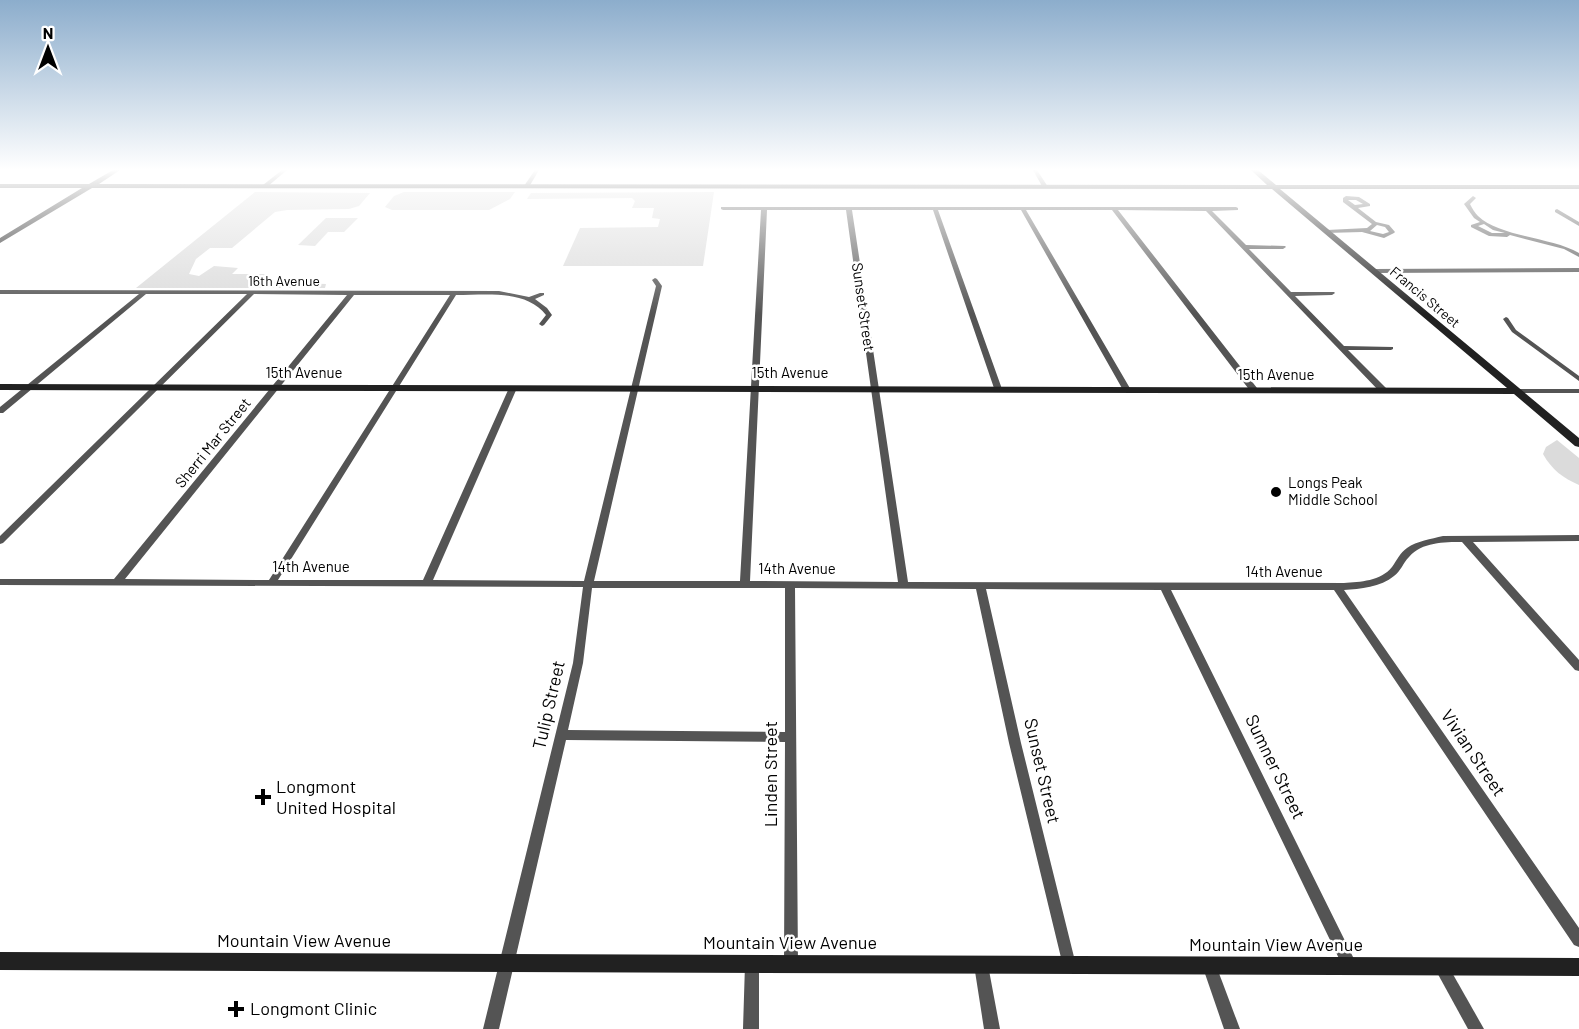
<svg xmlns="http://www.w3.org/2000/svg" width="1579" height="1029" viewBox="0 0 1579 1029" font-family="Barlow,sans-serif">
	<rect width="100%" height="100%" fill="#fff"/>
	<g fill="#dbdbdb">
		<polygon points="255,192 370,193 359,206 349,209 287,210 275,212 232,248 210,248 196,259 189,274 199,276 214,266 238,268 232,274 269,274 265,280 269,282 326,284 325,288 136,288"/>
		<polygon points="404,192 515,192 510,199 489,210 392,210 385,207 394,196"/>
		<polygon points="714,192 703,266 563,266 580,228 658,227 660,219 652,218 654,208 632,208 635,201 632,198 527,199 531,193"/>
		<polygon points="326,218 358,218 344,232 328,232 315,246 298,245"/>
		<path d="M 1557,440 L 1579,458 L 1579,485 C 1563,478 1552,470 1543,454 L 1546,447 Z"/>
	</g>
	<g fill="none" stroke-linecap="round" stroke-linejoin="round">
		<g fill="#545454" fill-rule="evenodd">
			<polygon points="282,170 287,170 267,187 263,187 263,185"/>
			<polygon points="535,170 539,170 529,187 525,187 524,186"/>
			<polygon points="1033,170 1037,170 1048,187 1047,188 1043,188"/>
			<path d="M 1346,196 L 1359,197 L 1370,204 L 1370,206 L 1358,208 L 1376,222 L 1389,225 L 1395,232 L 1394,233 L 1384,238 L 1362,232 L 1325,233 L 1324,232 L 1327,230 L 1367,228 L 1372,224 L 1343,202 L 1343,198 ZM 1348,200 L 1356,200 L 1363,204 L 1355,205 ZM 1377,225 L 1385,227 L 1389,232 L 1383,234 L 1370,231 Z"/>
			<path d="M 1473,196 L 1476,198 L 1470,204 C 1472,208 1475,213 1478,216 C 1500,237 1551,237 1579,253 L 1579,257 L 1564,249 L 1510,235 L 1507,237 L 1489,236 L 1471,227 L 1471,225 L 1480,222 L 1474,218 L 1464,204 ZM 1484,224 L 1493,230 L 1505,233 L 1492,233 L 1478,226 Z"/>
			<path d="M 721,207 L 1236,207 L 1238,208 L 1238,210 L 1212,211 L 1246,245 L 1285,246 L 1286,247 L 1283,249 L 1249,249 L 1291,292 L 1334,292 L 1335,293 L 1332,295 L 1295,296 L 1344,346 L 1393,347 L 1393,349 L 1391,350 L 1348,350 L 1387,389 L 1387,393 L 1381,393 L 1206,211 L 1118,210 L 1257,388 L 1257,392 L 1251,392 L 1112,210 L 1026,210 L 1131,390 L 1127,392 L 1123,390 L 1021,210 L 938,210 L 1002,389 L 998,391 L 995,391 L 933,210 L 852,210 L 908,582 L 1344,583 C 1360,582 1381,581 1392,567 C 1397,560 1400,553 1407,548 C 1417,541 1431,539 1443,536 L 1579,535 L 1579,541 L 1473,542 L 1579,660 L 1579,671 L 1575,670 L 1462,542 C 1444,542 1422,542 1409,557 C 1403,563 1401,571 1394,576 C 1381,587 1360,589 1344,590 L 1579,928 L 1579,947 L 1574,945 L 1334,590 L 1171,590 L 1355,961 L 1357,966 L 1355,971 L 1350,973 L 1345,971 L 1161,590 L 986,589 L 1021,743 L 1076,965 L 1074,970 L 1069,972 L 1064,970 L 1009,743 L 976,589 L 795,588 L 798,964 L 796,969 L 791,971 L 786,969 L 784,964 L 785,742 L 566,740 L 499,1029 L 483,1029 L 573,663 L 583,587 L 0,585 L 0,579 L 114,579 L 347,295 L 254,294 L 3,543 L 0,544 L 0,536 L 247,294 L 146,294 L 3,413 L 0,413 L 0,407 L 139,294 L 0,294 L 0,290 L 499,291 L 529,297 L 540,293 L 544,293 L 544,295 L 535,299 L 547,308 L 552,315 L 544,325 L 542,326 L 539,324 L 546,315 C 526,289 485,295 456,295 L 278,580 L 423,580 L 509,388 L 513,386 L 517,388 L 433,580 L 584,581 L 656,286 L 652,280 L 655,278 L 657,279 L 662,286 L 594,581 L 740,581 L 761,210 L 723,210 L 721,209 ZM 767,210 L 846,210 L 898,582 L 750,581 ZM 354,295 L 450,295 L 269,580 L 125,579 ZM 592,588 L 785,588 L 785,732 L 568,730 L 583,663 Z"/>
			<polygon points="1557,209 1579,222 1579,226 1555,212 1555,210"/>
			<polygon points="1579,268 1579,272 1373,273 1370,271 1373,269"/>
			<polygon points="1506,317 1508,318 1516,330 1579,376 1579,381 1512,332 1503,319"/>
			<polygon points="1513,389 1579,389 1579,393 1516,393 1512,391"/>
			<polygon points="752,957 757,959 759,964 759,1029 743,1029 745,964 747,959"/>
			<polygon points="981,958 986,960 988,965 1000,1029 984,1029 974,965 976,960"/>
			<polygon points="1209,958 1214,960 1240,1029 1224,1029 1202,965 1204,960"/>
			<polygon points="1441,960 1446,962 1484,1029 1468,1029 1434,967 1436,962"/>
		</g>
		<g fill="#212121" fill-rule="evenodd">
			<polygon points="113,170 120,170 99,184 1267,185 1251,170 1258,170 1276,185 1579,185 1579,189 1280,189 1579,438 1579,447 1575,446 1514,394 0,390 0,384 1507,388 1272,189 92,188 0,243 0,238 82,188 0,188 0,184 89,184"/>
			<polygon points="0,952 1579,958 1579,976 0,970"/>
		</g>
	</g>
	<linearGradient id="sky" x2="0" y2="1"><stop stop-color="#8cadcc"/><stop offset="0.54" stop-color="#fff"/><stop offset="1" stop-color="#fff" stop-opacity="0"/></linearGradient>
	<rect width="1579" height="314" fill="url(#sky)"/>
	<g fill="#000" stroke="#fff" stroke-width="2">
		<circle cx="1276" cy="492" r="6"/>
		<path d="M260 788h6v6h6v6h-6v6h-6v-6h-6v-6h6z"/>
		<path d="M233 1000h6v6h6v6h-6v6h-6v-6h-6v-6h6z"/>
	</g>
	<g text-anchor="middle" stroke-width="5" stroke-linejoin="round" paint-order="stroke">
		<g font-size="14" fill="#000" stroke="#fff">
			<text x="284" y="286">16th Avenue</text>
			<text transform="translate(1425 297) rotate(40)" y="5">Francis Street</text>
		</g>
		<g font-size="15" fill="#000" stroke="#fff">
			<text transform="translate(863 307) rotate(82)" y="5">Sunset Street</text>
			<text x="304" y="378">15th Avenue</text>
			<text x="790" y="378">15th Avenue</text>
			<text x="1276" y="380">15th Avenue</text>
			<text transform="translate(213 443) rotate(-51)" y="5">Sherri Mar Street</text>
			<text x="311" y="572">14th Avenue</text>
			<text x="797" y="574">14th Avenue</text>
			<text x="1284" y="577">14th Avenue</text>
		</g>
		<g font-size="15" fill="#000" stroke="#fff" text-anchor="start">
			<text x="1288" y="488">Longs Peak<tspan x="1288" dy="17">Middle School</tspan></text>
		</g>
		<g font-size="18" fill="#000" stroke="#fff">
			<text transform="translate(549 705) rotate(-77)" y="6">Tulip Street</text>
			<text transform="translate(1473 753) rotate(56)" y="6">Vivian Street</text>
			<text transform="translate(1275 767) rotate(64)" y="6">Sumner Street</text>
			<text transform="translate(1042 771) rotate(77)" y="6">Sunset Street</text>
			<text transform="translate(771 774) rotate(-90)" y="6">Linden Street</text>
			<text x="304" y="947">Mountain View Avenue</text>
			<text x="790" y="949">Mountain View Avenue</text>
			<text x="1276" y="951">Mountain View Avenue</text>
		</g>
		<g font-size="18" fill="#000" stroke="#fff" text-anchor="start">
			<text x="276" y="793">Longmont<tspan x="276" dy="21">United Hospital</tspan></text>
			<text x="250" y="1015">Longmont Clinic</text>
		</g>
	</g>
	<g transform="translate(48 48)" stroke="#ffffff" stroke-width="4.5" paint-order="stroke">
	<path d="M0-4.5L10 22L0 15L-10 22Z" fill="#000000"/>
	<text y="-9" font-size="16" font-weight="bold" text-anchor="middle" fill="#000000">N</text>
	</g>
</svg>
